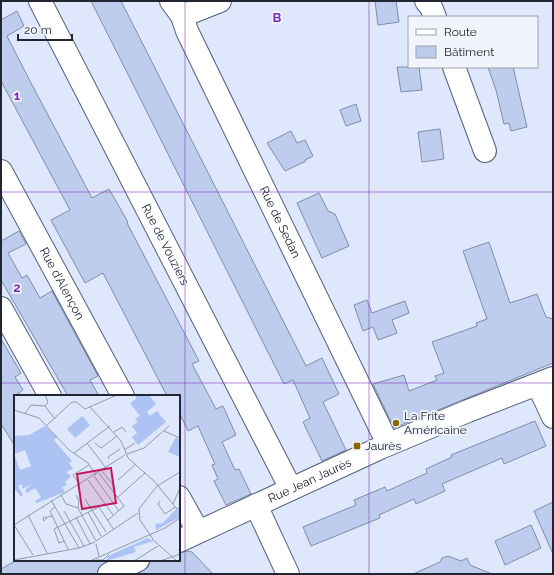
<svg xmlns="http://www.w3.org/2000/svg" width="554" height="575" viewBox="0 0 554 575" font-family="Raleway,sans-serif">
	<rect width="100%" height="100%" fill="#dee7fb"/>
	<g fill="#becded" stroke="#7f8daa">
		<polygon points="91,1 121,1 306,366 322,358 339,394 323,402 346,450 322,461 303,422 310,418 293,380 284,384"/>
		<polygon points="375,1 396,1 399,22 378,25"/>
		<polygon points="17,11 24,26 7,36 31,83 92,198 109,189 128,222 127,223 199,361 192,364 216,409 223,406 236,435 222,442 235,470 239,469 251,494 226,505 214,481 218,479 212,465 215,464 198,426 188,431 179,412 179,396 167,396 103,273 85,283 51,220 70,210 1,81 1,20"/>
		<polygon points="397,67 419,67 422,90 401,92"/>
		<polygon points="488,67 513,67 527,127 511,131 509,123 504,124 496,90"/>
		<polygon points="356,104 361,121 346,126 340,110"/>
		<polygon points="440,129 444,159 422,162 418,132"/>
		<polygon points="291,131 297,143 305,140 313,156 305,160 306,161 285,171 267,143"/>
		<polygon points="319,193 328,211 335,214 349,246 322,258 297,203"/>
		<polygon points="19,231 26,244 8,253 22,278 27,275 40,298 52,291 98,376 90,380 99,396 68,396 1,280 1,241"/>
		<polygon points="489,242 510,303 537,294 546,317 553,319 553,363 394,428 373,384 404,375 409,391 437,380 435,376 444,373 432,342 477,326 476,323 487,319 463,251"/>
		<polygon points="367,300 372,313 405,301 409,313 392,320 397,333 378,340 373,327 363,331 354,305"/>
		<polygon points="1,339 21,373 15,377 23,390 15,396 15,446 1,424"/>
		<polygon points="535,421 546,446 504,464 502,458 442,484 445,491 416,504 414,499 379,515 380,518 311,546 303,527 356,505 354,500 385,487 387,491 427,473 426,469 452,457 451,455"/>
		<polygon points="553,502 553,554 534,511"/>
		<polygon points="531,525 541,548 505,565 495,541"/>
		<polygon points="187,551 192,552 213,574 138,574 148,567 150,560 179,560 179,553"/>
		<polygon points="448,556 461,561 467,558 470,565 492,574 413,574 440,562 442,558"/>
		<polygon points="17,560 109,560 99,567 97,574 1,574 1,569"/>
	</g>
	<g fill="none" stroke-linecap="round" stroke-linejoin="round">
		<defs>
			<g id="minor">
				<path id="s1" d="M 40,1 L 291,489"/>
				<path id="s2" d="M 171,1 L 182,16 L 187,31 L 388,444"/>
				<polyline points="426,1 431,7 435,17"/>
				<polyline points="182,16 220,1"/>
				<polyline points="454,67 485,151"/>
				<path id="s3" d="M 1,171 L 123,396"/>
				<polyline points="1,308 50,396"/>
				<polyline points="538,385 553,417"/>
				<polyline points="179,497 198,531"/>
				<polyline points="256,505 288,574"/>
				<path id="s4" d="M 179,541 L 380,448 L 468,411 L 553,378"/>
				<polyline points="109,574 138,560"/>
			</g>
		</defs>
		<use href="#minor" stroke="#53607b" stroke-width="24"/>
		<use href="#minor" stroke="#fff" stroke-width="22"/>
	</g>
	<path fill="none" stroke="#7b2cbf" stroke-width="1" stroke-opacity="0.55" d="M 185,1 L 185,574M 369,1 L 369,574M 1,192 L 553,192M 1,383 L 553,383"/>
	<g fill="#896703" stroke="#f1f4fb" stroke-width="1.5">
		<circle cx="396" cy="423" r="4"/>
		<rect x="353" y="442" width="8" height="8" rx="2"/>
	</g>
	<g text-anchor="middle" stroke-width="3.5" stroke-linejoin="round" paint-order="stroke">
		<g font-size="12" fill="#212632" stroke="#f1f4fb">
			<text dy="4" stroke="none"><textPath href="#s2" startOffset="247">Rue de Sedan</textPath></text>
			<text dy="4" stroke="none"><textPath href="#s1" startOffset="274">Rue de Vouziers</textPath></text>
			<text dy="4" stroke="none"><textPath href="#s3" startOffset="128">Rue d'Alençon</textPath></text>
			<text dy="4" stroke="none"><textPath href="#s4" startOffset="144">Rue Jean Jaurès</textPath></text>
		</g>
		<g font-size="12" fill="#212632" stroke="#f1f4fb" text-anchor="start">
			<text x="404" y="420">La Frite<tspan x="404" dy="14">Américaine</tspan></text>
			<text x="365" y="450">Jaurès</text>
		</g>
	</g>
	<g transform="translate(14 395)">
		<rect width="166" height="166" fill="#dee7fb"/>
		<path d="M 122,0 L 135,0 L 142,9 L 133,17 L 136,21 L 143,16 L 152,27 L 124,50 L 118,42 L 123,38 L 118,31 L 124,27 L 121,24 L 126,21 L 116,8 L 122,4 ZM 68,21 L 76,30 L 61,43 L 53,34 ZM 31,31 L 43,42 L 40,45 L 58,66 L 55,68 L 59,74 L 52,77 L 57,81 L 51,87 L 53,90 L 48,92 L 51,97 L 23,108 L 21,106 L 27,102 L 21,93 L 13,98 L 11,95 L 18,89 L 8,94 L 8,89 L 4,91 L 9,100 L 7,102 L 0,93 L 0,41 L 15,40 ZM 11,55 L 17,71 L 6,75 L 0,59 ZM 162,42 L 166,45 L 166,62 L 154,57 ZM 166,110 L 166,122 L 142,135 L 141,129 L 149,128 ZM 134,143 L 139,146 L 120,152 L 122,157 L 92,166 L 94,161 Z" fill="#acc3f4" fill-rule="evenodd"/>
		<path fill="none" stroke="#929aab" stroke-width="1" d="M 31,11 L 34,7 L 31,0M 76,12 L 107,46 L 114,63 L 140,86 L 163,114M 0,15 L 25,23 L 55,55 L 74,68 L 82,80M 11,18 L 17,10 L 31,11 L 41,24M 33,30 L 58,7 L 62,7 L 71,14 L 103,0M 150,36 L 166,43M 100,37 L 108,32 L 112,37M 73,48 L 92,73M 81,48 L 87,53 L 103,41M 110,55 L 121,48M 60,58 L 96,31M 113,59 L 130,53 L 155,31M 95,64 L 94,62 L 106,54M 88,76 L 101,92M 85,78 L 110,111 L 93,126M 80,81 L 105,116M 74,85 L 99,120M 104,85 L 122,69M 66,90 L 59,80 L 75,70M 47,100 L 52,109 L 64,113M 62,100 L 65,106 L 64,113M 104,102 L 131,78M 71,104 L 92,137M 37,105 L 41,112 L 36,116 L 54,154M 146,106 L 144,109 L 151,119 L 161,112M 159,109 L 166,93M 41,112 L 65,153M 85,112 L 100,135M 64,113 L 82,146M 50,116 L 70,151M 74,117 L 87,141M 14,120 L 33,158M 62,122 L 76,149M 33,123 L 30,126 L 29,123 L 38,121M 138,144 L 163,166M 139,144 L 126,125 L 125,114 L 143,91 L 166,77M 50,146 L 45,148 L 40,134 L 91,109M 82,146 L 124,118M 82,149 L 85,161M 19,160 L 0,130 L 111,60M 0,165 L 65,153 L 81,147M 82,165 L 89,165 L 95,159M 76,166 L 151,133 L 166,123M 120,166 L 144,151M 146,166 L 166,159"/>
		<path fill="#c2185b" fill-opacity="0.15" stroke="#c2185b" stroke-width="2" d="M 97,73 L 102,108 L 68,114 L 63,79 Z"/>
		<rect width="166" height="166" fill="none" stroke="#212632" stroke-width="2"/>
	</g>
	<g font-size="13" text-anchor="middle" font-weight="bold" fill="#7b2cbf" stroke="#f1f4fb" stroke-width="3.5" stroke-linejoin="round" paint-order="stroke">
		<text x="277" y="22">B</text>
		<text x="17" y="100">1</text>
		<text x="17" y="292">2</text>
	</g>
	<rect width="554" height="575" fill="none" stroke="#212632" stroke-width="4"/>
	<rect x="408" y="16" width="130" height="52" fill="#f1f4fb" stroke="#9ea2ab"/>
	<rect x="416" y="29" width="20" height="6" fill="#ffffff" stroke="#9ea2ab"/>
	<text x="444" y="36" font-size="12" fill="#212632">Route</text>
	<rect x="416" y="46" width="20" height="12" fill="#becded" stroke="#9ea2ab"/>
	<text x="444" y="56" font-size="12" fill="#212632">Bâtiment</text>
	<path d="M18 34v6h54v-6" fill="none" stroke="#212632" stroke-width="2"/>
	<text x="24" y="34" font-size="12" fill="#212632" stroke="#f1f4fb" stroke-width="3" paint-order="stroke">20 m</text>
</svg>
